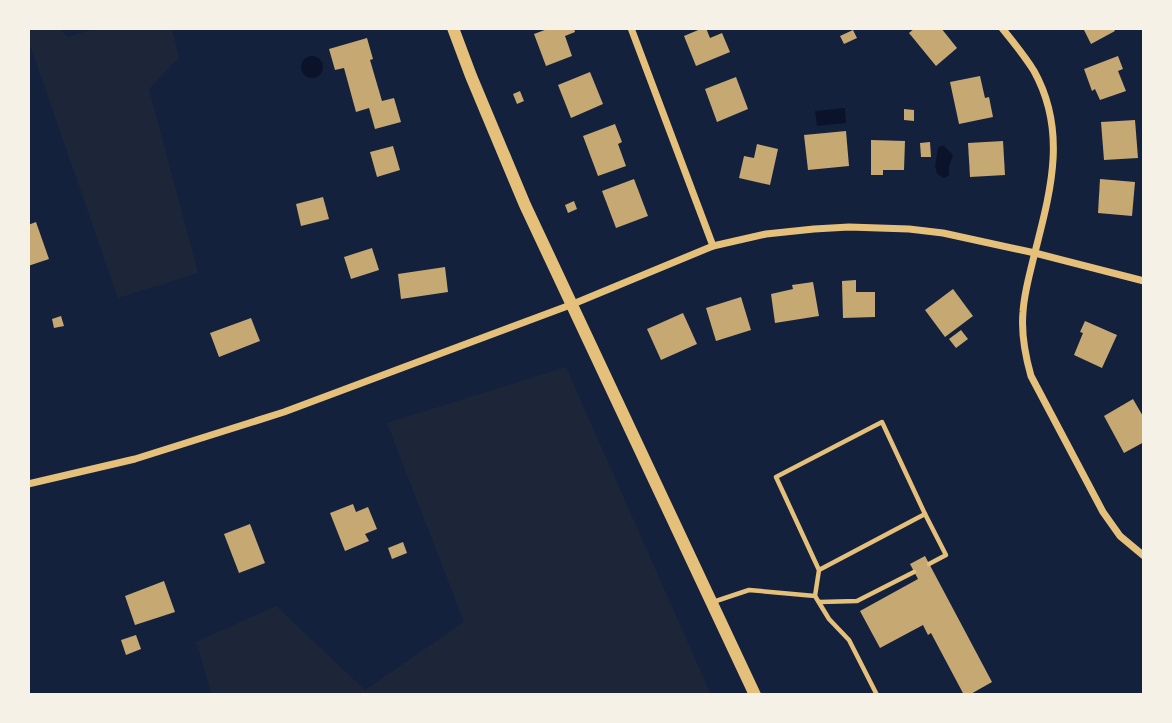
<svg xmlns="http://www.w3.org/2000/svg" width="1172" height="723" viewBox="0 0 1172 723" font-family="Jost,sans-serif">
	<rect width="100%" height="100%" fill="#14213d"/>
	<g fill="#1d2539">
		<polygon points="28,28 58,28 68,37 98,28 172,28 179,57 149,89 198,273 118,298 28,39"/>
		<polygon points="566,367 711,695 212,695 196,642 276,606 365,690 464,622 387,423"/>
	</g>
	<g fill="#0b132b">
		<circle cx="312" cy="67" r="11"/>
		<polygon points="845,108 846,123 817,126 815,111"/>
		<polygon points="941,146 944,146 953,155 949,167 949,175 944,178 937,174 935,166 938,148"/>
	</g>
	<g fill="#c6a872">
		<polygon points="550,28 574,28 575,32 565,36 572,56 546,66 534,34"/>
		<polygon points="703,28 706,28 710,38 722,33 730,52 696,66 684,36"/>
		<polygon points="915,28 941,28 957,48 936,66 909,33"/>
		<polygon points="1083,28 1113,28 1115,31 1091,44"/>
		<polygon points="853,30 857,38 844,44 840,36"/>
		<polygon points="367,38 373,59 370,60 382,101 394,98 401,122 375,129 369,108 356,112 344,68 335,70 329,49"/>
		<polygon points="1118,56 1123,69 1118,71 1126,91 1100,100 1095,89 1092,91 1084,69"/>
		<polygon points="590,72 603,104 571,118 558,85"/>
		<polygon points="980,76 985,98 989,97 993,117 959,124 950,82"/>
		<polygon points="736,77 748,109 717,122 705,89"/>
		<polygon points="520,91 524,101 517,104 513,94"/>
		<polygon points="904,109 914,110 914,121 904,120"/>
		<polygon points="1135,120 1138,158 1104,160 1101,122"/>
		<polygon points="615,124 622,142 618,144 626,166 598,176 583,136"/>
		<polygon points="846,131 849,166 808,170 804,135"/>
		<polygon points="871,140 905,141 904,170 883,170 883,175 871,175"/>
		<polygon points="1003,141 1005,175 970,177 968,143"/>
		<polygon points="930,142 931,157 921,157 920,143"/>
		<polygon points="757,144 778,149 770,185 739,178 744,156 754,158"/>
		<polygon points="393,146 400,170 377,177 370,152"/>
		<polygon points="634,179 648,216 616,228 602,191"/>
		<polygon points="1100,179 1135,182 1132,216 1098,213"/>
		<polygon points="323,197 329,219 301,226 296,204"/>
		<polygon points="574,201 577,209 568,213 565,205"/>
		<polygon points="36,222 49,259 28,266 28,225"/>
		<polygon points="372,248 379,270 351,279 344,257"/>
		<polygon points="445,267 448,292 401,299 398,274"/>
		<polygon points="856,280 856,292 875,292 875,317 843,318 842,281"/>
		<polygon points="813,282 819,316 775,323 771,294 793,289 792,285"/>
		<polygon points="953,289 973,316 945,337 925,310"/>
		<polygon points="741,297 751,330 716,341 706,308"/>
		<polygon points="683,313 697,344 661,360 647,329"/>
		<polygon points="61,316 64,326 54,328 52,319"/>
		<polygon points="251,318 260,341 219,357 210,333"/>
		<polygon points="1085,321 1117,335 1102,368 1074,355 1083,333 1080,332"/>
		<polygon points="961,330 968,339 956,348 949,339"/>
		<polygon points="1133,399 1144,418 1144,442 1124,453 1104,416"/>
		<polygon points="353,504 356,512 368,507 377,529 365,534 369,541 345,551 330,513"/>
		<polygon points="250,524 265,563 239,573 224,534"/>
		<polygon points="403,542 407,553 392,559 388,548"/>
		<polygon points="925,556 992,682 969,695 964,695 931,633 928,635 923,625 880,648 860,611 918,579 910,564"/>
		<polygon points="164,581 175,612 135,625 125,596"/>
		<polygon points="136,635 141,649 126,655 121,640"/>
	</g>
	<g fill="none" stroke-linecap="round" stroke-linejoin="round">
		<g stroke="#e5c07b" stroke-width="4.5">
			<polyline points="925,514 946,555 929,564"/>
			<polyline points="815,596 819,570 776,477 882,422 925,514 819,570"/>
			<polyline points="713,602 749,590 815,596 829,619 849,640 877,695"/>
			<polyline points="819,602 857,601 914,572"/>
		</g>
		<g stroke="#e5c07b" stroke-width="7">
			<polyline points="631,28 713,246"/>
			<path d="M 1002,28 C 1013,42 1025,56 1034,71 C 1069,134 1049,196 1033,260 C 1029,277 1024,294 1023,312 C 1021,334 1025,355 1031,376 L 1103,512 L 1120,536 L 1144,556"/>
			<polyline points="28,484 135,459 284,412 573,304 713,246 766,234 814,229 849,227 909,229 943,233 1035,253 1144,281"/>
		</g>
		<polyline stroke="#e5c07b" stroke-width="12" points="453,28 471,76 525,205 755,695"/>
	</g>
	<rect width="1172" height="723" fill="none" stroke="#f6f1e7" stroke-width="60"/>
</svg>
